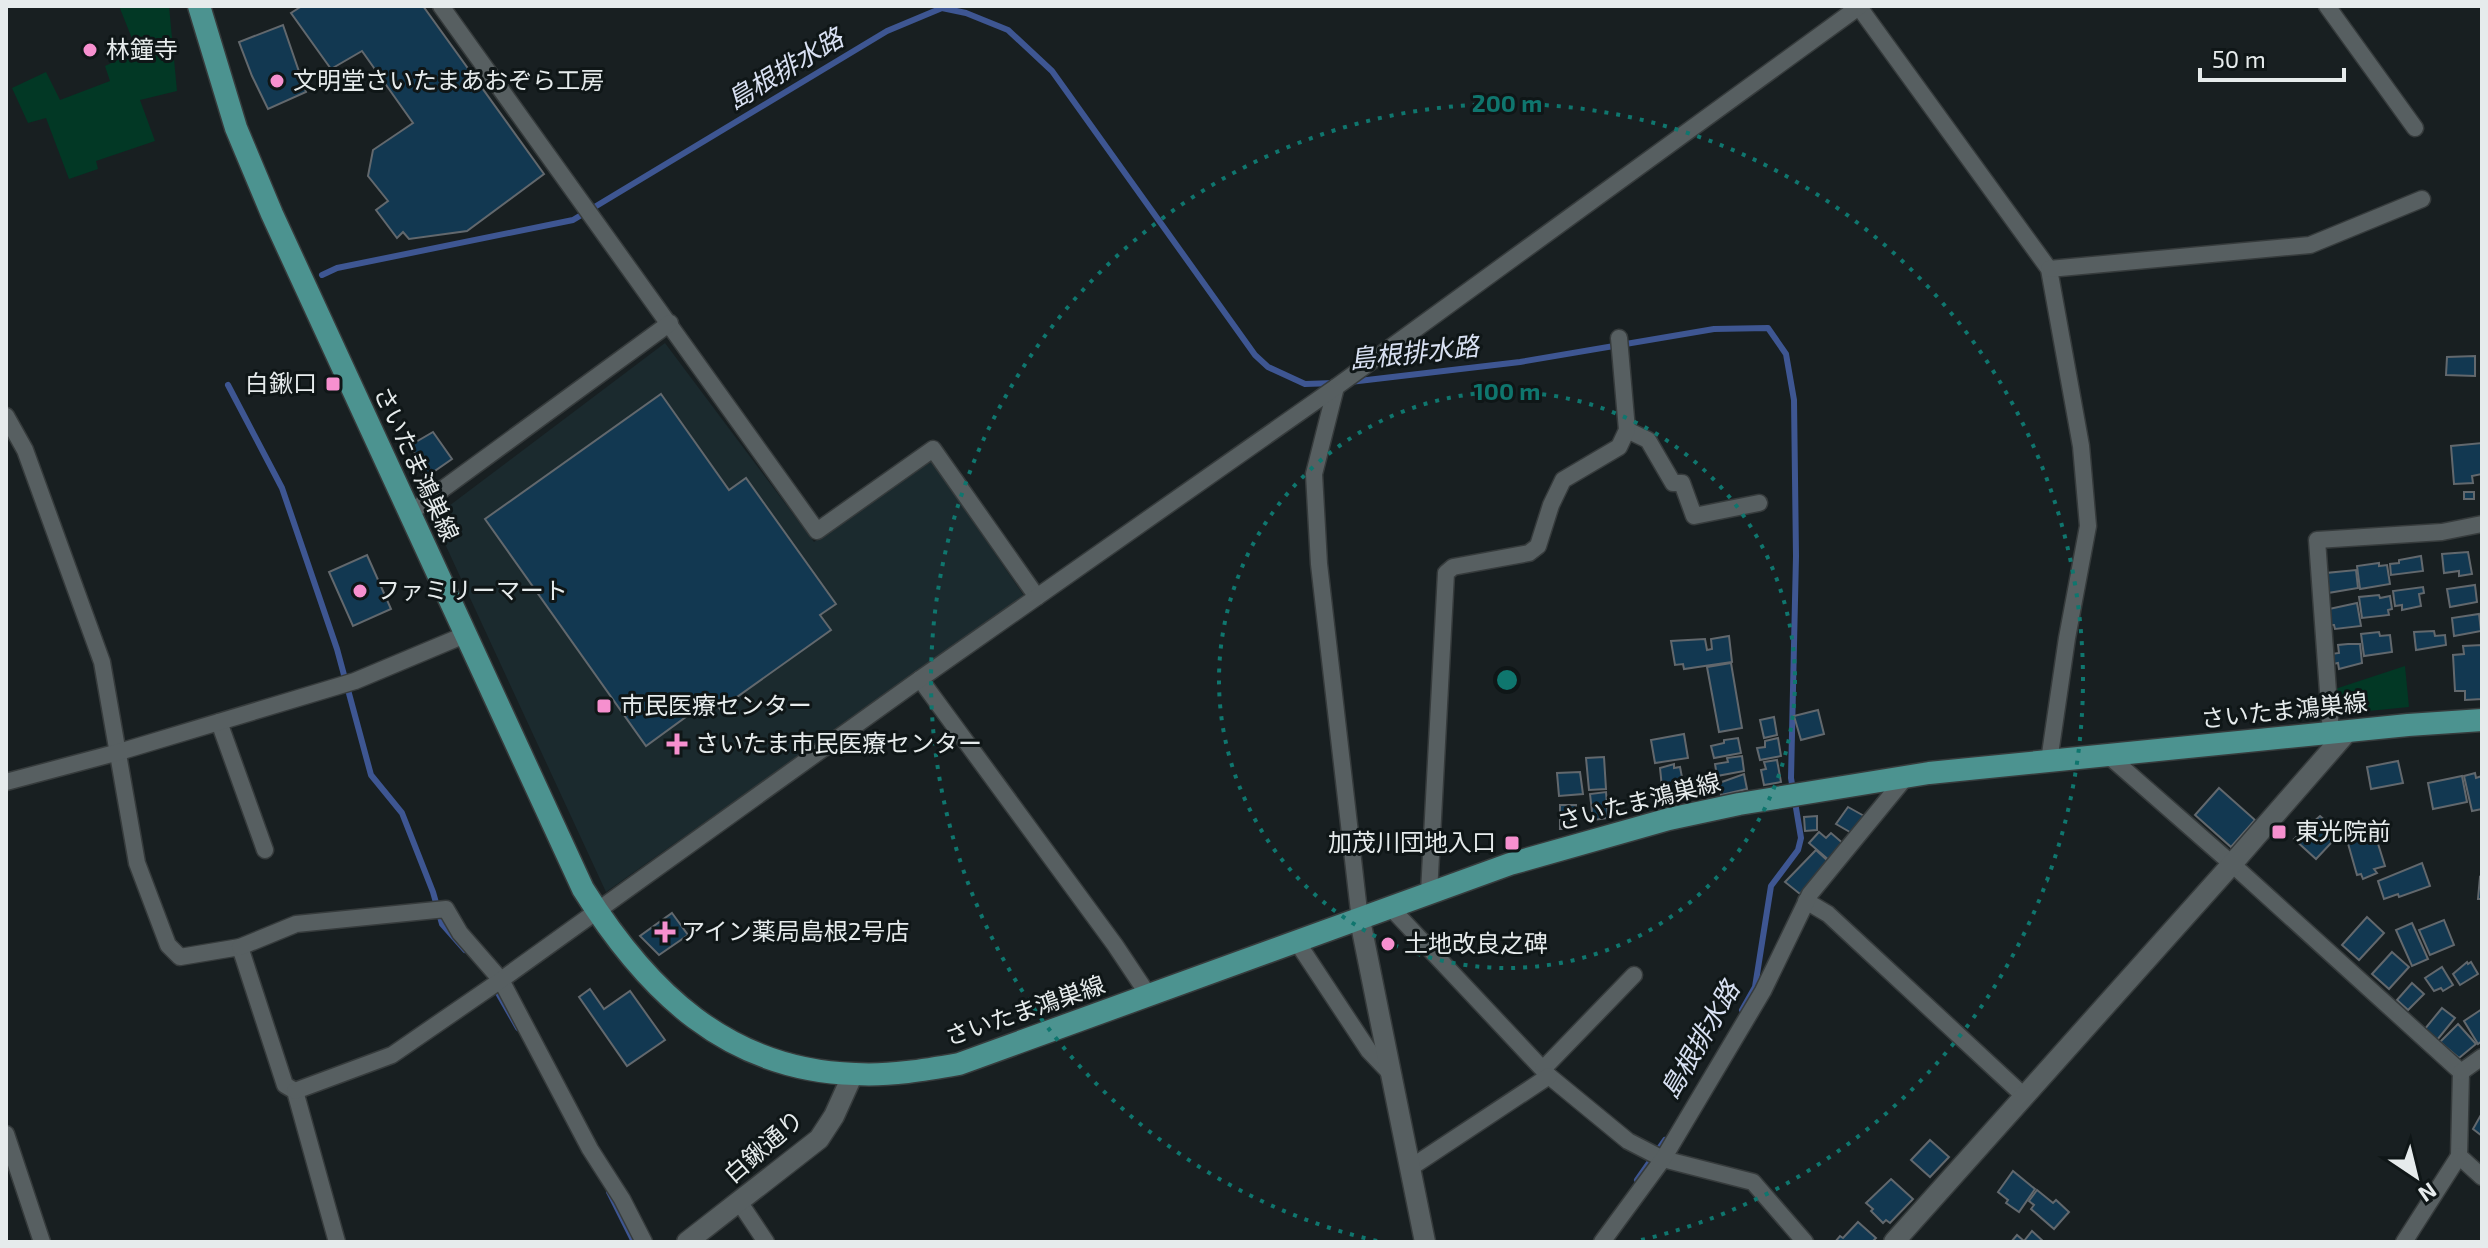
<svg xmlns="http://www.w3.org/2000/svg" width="2488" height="1248" viewBox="0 0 2488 1248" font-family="'Exo 2','Noto Sans JP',sans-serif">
	<rect width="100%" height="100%" fill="#181f21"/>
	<polygon fill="#1b2a2e" points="665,343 814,542 931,460 1024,596 606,892 433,518"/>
	<g fill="#023825">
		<polygon points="119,6 169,6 177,91 140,100 155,141 96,161 98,169 69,179 46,118 28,123 12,88 46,72 60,100 110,81 105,66 137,51"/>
		<polygon points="2405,666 2409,707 2338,714 2335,689"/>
	</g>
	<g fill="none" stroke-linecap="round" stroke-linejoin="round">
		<g stroke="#3e5692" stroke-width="6">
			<polyline points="322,275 337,268 573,220 887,31 942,8 966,13 1008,30 1052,71 1255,355 1268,367 1305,384 1335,383"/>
			<polyline points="1350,382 1520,362 1714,329 1768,328 1786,354 1794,400 1796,556 1791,778 1801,838 1798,850 1771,886 1755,987 1742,1010"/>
			<polyline points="228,385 282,488 337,649 371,775 402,813 433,892 442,924 465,950"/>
			<polyline points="494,986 518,1028"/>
			<polyline points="1637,1180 1665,1140"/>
			<polyline points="609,1192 634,1242"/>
		</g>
	</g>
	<g fill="#123851" stroke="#62686d" stroke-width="2">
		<polygon points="302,6 423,6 544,174 467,231 409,239 403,232 397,238 376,210 388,201 368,176 373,150 413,123 362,51 331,69 291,13"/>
		<polygon points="283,25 306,92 268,109 252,76 239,42"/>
		<polygon points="2475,356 2475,376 2446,375 2447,357"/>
		<polygon points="661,394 729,490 746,478 836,604 820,615 831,630 720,709 712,698 646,746 485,519"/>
		<polygon points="433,432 452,459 426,477 414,460 418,457 409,446"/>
		<polygon points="2482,443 2482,474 2472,476 2473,483 2454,484 2451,446"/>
		<rect x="2464" y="492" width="10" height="7"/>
		<polygon points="2468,552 2472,574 2459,576 2459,571 2444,573 2442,554"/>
		<polygon points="367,555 391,609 353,626 329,572"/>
		<polygon points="2421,556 2423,571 2391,575 2390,564 2399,563 2399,560"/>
		<polygon points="2379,563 2379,566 2387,565 2390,584 2360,589 2357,566"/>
		<polygon points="2356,570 2358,588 2328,593 2326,573"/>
		<polygon points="2475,585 2477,602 2450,607 2447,589"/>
		<polygon points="2423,587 2424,593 2419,594 2421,606 2402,610 2402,605 2395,606 2393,591"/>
		<polygon points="2379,595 2380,598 2390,596 2392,609 2388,610 2389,615 2362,618 2359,597"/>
		<polygon points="2357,603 2361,626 2335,629 2334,625 2331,625 2329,609"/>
		<polygon points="2479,614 2481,631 2454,636 2452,618"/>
		<polygon points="2434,631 2435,636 2445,635 2446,645 2416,650 2414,632"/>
		<polygon points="2379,632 2380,636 2390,635 2392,652 2364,656 2361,634"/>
		<polygon points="1729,636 1732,662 1684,669 1683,664 1675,665 1671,641 1705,639 1707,650 1712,649 1711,639"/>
		<polygon points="2348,644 2360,644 2362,663 2339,669 2338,663 2333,664 2331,654 2339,653 2338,645"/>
		<polygon points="2482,645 2482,699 2465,700 2465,691 2455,691 2453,655 2464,654 2463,646"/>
		<polygon points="1731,663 1742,728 1719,732 1707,667"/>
		<polygon points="1818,710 1824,734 1801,740 1794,716"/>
		<polygon points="1774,717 1777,735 1764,738 1760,720"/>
		<polygon points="1684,734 1688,758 1655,763 1651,740"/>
		<polygon points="1738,738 1741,753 1714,758 1711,746 1724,743 1724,740"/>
		<polygon points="1778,738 1781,756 1760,760 1757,748 1765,747 1765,741"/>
		<polygon points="1742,756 1744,771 1717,776 1715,764 1728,762 1727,758"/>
		<polygon points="1604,757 1606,789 1589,790 1586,758"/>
		<polygon points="1777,760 1781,782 1764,785 1761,770 1766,769 1764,762"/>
		<polygon points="2398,761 2403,783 2371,789 2367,767"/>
		<polygon points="1674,764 1674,768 1680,767 1685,793 1663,797 1660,768"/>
		<polygon points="1580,772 1583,794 1559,796 1557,773"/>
		<polygon points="2475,773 2476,778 2482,776 2482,809 2472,811 2464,776"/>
		<polygon points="1744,774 1747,789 1721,795 1719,783"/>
		<polygon points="2462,776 2467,802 2433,809 2428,783"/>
		<polygon points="2219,788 2255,820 2231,847 2195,815"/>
		<polygon points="1606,792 1608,818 1593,820 1590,794"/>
		<rect x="1560" y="805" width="16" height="24"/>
		<polygon points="1848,807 1866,817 1855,835 1836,824"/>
		<polygon points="1817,816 1817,830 1805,831 1804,817"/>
		<polygon points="2320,816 2337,831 2330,839 2333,841 2316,859 2294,839"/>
		<polygon points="2363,827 2365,833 2374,831 2385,866 2374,869 2377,873 2363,879 2361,874 2357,875 2347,840 2351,839 2349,832"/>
		<polygon points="1819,832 1826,838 1831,833 1845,845 1830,861 1809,843"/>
		<polygon points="1816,850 1829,862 1800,894 1785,882"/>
		<polygon points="2422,863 2430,886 2399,897 2398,894 2384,899 2378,881"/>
		<polygon points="2480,877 2482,878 2482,899 2478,899"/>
		<polygon points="672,913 688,935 659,955 640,936"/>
		<polygon points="2367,917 2384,933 2359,960 2342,945"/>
		<polygon points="2444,920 2454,945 2430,955 2419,930"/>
		<polygon points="2412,923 2428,959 2412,966 2396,930"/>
		<polygon points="2392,952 2409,967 2389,989 2372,974"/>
		<polygon points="2467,962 2468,964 2471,962 2478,974 2460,985 2453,974"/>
		<polygon points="2442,967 2453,985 2443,991 2441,988 2434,991 2425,978"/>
		<polygon points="2412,983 2424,994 2408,1010 2397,1000"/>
		<polygon points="590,989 604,1009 630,991 665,1040 627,1066 579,997"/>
		<polygon points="2442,1008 2455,1018 2437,1040 2424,1030"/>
		<polygon points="2482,1009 2482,1041 2478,1044 2464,1021"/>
		<polygon points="2458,1024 2476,1044 2459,1058 2440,1042"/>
		<polygon points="2482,1113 2482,1136 2473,1129"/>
		<polygon points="1930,1140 1949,1157 1930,1177 1911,1160"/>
		<polygon points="2013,1171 2035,1189 2019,1212 2006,1203 2008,1200 1998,1192"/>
		<polygon points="1891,1179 1913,1199 1890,1223 1886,1220 1883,1223 1871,1211 1873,1209 1866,1203"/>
		<polygon points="2037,1190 2053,1203 2056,1200 2069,1212 2054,1229 2031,1209 2034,1205 2029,1201"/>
		<polygon points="1858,1222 1876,1238 1872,1242 1835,1242 1840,1236 1843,1238"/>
		<polygon points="2032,1231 2044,1242 2011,1242 2017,1235 2024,1241"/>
	</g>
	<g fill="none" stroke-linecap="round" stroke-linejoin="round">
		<defs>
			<g id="minor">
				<polyline points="441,6 817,531 933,449 1037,597"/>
				<polyline points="2327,6 2415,128"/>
				<polyline points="1859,7 2049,269 2081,446 2088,526 2067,638 2049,761"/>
				<polyline points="2049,269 2310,245 2422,199"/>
				<polyline points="1336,387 1314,474 1319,564 1360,920"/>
				<polyline points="6,416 25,450 102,662 137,863 168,945 180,957 240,947 285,1085 295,1091 337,1242"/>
				<polyline points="1627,430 1648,440 1673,483 1682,483 1694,516 1759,503"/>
				<polyline points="410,513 670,323"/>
				<polyline points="920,679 1115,945 1149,996"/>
				<polyline points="219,722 265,850"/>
				<polyline points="2331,733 2317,540 2442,532 2482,524"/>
				<polyline points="2109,756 2232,864 2461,1072 2459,1156 2482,1177"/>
				<polyline points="6,782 119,752 355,681 467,634"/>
				<polyline points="1429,893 1446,573 1453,567 1529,553 1538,546 1551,505 1563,480 1619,447 1627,430 1619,338"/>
				<polyline points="1806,901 1828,914 2024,1096"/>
				<polyline points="1391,908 1549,1076 1628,1141 1663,1159 1753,1182 1805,1242"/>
				<polyline points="1297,942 1369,1051 1391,1074"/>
				<polyline points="240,947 296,924 446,909 460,933 501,980 590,1149 622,1199 644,1242"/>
				<polyline points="1543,1069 1634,975"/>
				<polyline points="2461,1072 2482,1057"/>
				<polyline points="295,1091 392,1055 501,980 920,679 1336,387 1860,6"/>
				<polyline points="6,1134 42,1242"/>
				<polyline points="1410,1168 1549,1076"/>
				<polyline points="740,1203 766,1242"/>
				<polyline points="1602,1242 1663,1159 1763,991 1810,894 1906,777"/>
				<polyline points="2404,1242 2459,1156"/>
			</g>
			<g id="tertiary">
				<polyline points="1360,920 1425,1242"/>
				<polyline points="687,1242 819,1139 834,1116 853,1074"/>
				<polyline points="1894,1242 2232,864 2348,731"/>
			</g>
			<path id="primary" d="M 199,6 L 236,128 L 272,214 L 583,889 C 647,991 727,1070 855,1074 C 890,1076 925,1070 959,1064 L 1510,864 L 1669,819 L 1739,804 L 1929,773 L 2408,725 L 2482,720"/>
		</defs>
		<use href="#minor" stroke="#363b3c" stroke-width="19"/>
		<use href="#tertiary" stroke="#363b3c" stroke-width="23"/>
		<use href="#primary" stroke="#363b3c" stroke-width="25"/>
		<use href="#minor" stroke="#575f61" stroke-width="16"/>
		<use href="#tertiary" stroke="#575f61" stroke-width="20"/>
		<use href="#primary" stroke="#4c9390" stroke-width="22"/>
	</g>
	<g fill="none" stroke="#0f766e" stroke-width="4" stroke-dasharray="4 8">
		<circle cx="1507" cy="680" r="288"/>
		<path d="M1377 1241A576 576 0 1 1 1637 1241"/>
	</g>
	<g fill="#f690cf" stroke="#0f1617" stroke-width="3">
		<circle cx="90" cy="50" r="8"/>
		<circle cx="277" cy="81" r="8"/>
		<rect x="325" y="376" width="16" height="16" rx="4"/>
		<circle cx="360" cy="591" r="8"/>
		<rect x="596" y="698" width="16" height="16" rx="4"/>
		<path d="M673 732h8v8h8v8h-8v8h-8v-8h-8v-8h8z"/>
		<rect x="2271" y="824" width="16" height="16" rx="4"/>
		<rect x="1504" y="835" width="16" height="16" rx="4"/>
		<path d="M661 920h8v8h8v8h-8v8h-8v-8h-8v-8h8z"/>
		<circle cx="1388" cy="944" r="8"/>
	</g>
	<g text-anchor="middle" stroke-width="6" stroke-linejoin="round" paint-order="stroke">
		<g font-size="24" fill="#e6ebec" stroke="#0f1617" text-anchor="start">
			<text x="106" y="58">林鐘寺</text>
			<text x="293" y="89">文明堂さいたまあおぞら工房</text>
			<text x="317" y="392" text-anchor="end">白鍬口</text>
			<text x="376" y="599">ファミリーマート</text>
			<text x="620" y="714">市民医療センター</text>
			<text x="695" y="752">さいたま市民医療センター</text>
			<text x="2295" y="840">東光院前</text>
			<text x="1496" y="851" text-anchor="end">加茂川団地入口</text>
			<text x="681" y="940">アイン薬局島根2号店</text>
			<text x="1404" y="952">土地改良之碑</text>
		</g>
		<g font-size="24" fill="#e6ebec" stroke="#0f1617">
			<text transform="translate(416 464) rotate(65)" y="8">さいたま鴻巣線</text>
			<text transform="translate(2284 711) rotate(-6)" y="8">さいたま鴻巣線</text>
			<text transform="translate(1639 802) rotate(-14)" y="8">さいたま鴻巣線</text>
			<text transform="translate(1025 1011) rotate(-19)" y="8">さいたま鴻巣線</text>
			<text transform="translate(764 1147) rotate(-41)" y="8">白鍬通り</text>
		</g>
		<g font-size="26" font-style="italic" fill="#d9e1f3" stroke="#0f1617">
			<text transform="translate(785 69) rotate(-31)" y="9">島根排水路</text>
			<text transform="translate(1414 353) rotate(-6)" y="9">島根排水路</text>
			<text transform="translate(1700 1040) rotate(-60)" y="9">島根排水路</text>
		</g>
	</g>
	<circle cx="1507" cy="680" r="12" fill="#0f766e" stroke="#0f1617" stroke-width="4"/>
	<g font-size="24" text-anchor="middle" font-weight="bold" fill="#0f766e" stroke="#0f1617" stroke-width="6" stroke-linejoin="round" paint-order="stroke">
		<text x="1507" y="112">200 m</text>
		<text x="1507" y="400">100 m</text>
	</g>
	<rect width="2488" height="1248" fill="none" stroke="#e6ebec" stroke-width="16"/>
	<g transform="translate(2416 1176) rotate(145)" stroke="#0f1617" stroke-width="6" paint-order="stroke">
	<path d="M0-6L14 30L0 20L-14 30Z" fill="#e6ebec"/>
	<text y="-12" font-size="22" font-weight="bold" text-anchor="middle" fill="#e6ebec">N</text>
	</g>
	<path d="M2200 68v12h144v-12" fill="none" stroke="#e6ebec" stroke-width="4"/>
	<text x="2212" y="68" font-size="24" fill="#e6ebec" stroke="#0f1617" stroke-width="6" paint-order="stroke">50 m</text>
</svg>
